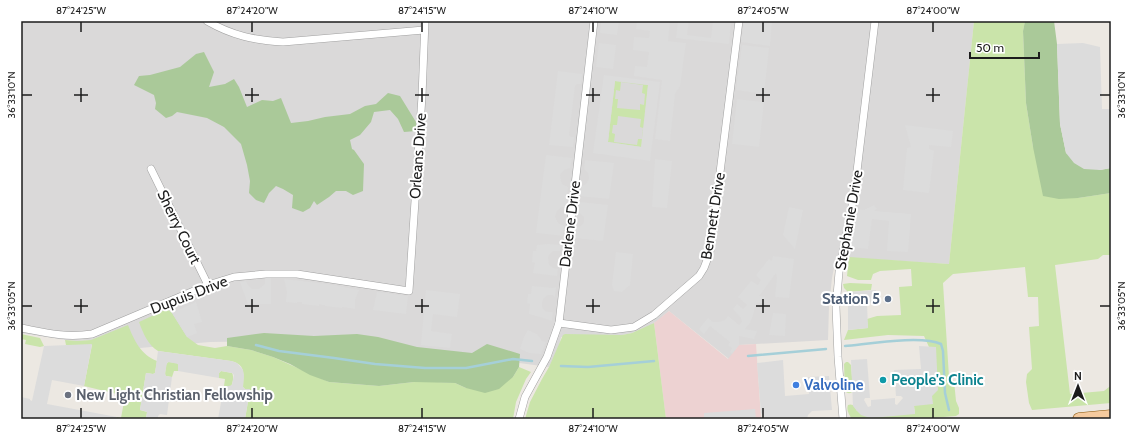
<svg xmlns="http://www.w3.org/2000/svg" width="1132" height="440" viewBox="0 0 1132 440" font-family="Cabin,sans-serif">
	<rect width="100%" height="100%" fill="#ece8e2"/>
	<polygon fill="#dad9d9" points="21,21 974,21 949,264 836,257 832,278 829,306 828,340 739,345 729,359 669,311 657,321 649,326 632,333 622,335 561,337 559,347 549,367 350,340 210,342 116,350 91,340 77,341 65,340 21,333"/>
	<polygon fill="#edd2d2" points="669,311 728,359 739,345 756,344 761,419 666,419 654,323"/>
	<g fill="#cae4aa" fill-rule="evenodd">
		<path d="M 974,21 L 1025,21 L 1023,31 L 1026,103 L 1033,147 L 1078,198 L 1111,193 L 1111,255 L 1103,255 L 1098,259 L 1055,265 L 1070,394 L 1104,391 L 1109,387 L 1111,386 L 1111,403 L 1032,410 L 1029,403 L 1026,382 L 1027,374 L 1032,369 L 1029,327 L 1039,326 L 1038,297 L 1028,297 L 1025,267 L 953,274 L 943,283 L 949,377 L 954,381 L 956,401 L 959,408 L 959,414 L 956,416 L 918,419 L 852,419 C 849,415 846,410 848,405 C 853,403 855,407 857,411 L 915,414 L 914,406 L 932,396 L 936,347 L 929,347 L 924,336 L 888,335 L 844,340 L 848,330 L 868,328 L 867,319 L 877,316 L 901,315 L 899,287 L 912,286 L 911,269 L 880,271 L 873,274 L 871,280 L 858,280 L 847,276 L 849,257 L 949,264 Z"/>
		<path d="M 615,81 L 648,85 L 642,147 L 608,142 ZM 621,82 L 643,85 L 642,93 L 645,94 L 644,105 L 640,104 L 640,110 L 617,108 L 618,99 L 615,99 L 616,90 L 620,91 ZM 618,116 L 641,119 L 640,127 L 643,128 L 642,139 L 638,139 L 637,145 L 614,142 L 615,134 L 612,133 L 613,125 L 617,125 Z"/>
		<polygon points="850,283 872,284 871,290 848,292 844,288 843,284"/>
		<path d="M 167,309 L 172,313 L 187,337 L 198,345 L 215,348 L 227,346 L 251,350 L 273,357 L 329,382 L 379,386 L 414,382 L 437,382 L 455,383 L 466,388 L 513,377 L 519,367 L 531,372 L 526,379 L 516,402 L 513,419 L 245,419 L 250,390 L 245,389 L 243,387 C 243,375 247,365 231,361 L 158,351 C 148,345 143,333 139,322 Z"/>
		<polygon points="654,323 666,419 525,419 530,402 542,379 549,367 563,335 565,334 622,335 632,333"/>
		<path d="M 128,325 C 134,340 141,355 157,361 L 155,373 L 153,374 L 146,373 L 140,410 L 147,412 L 146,419 L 117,419 L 117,417 L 121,418 L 125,396 L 84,386 L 92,345 L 66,345 L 65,340 L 77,341 L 91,340 Z"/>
		<polygon points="21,334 40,338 44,346 40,347 25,344 26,340 21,339"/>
		<polygon points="168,362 177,363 179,366 178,371 174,371 172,377 166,376 165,375 166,365"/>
		<path d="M 846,362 L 848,362 L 851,365 L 853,391 C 850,394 848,394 845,391 L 844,364 Z"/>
		<path d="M 221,371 L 232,373 C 234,376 233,383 231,386 L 224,386 L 225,379 L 219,378 L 219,373 Z"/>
	</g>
	<g fill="#aac999">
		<polygon points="1025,21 1054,21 1057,44 1060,124 1066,153 1100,170 1111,168 1111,193 1078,198 1059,199 1043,196 1033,147 1026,103 1023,31"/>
		<polygon points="204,52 214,72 209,87 225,84 234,79 239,87 247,107 262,100 273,101 281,98 291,123 308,121 325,117 350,114 365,106 376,104 388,93 400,96 416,122 416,131 404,132 398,119 390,110 374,112 371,122 360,135 350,140 352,149 354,150 364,164 363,191 353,195 346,191 336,191 329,197 317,205 314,201 310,208 303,212 292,208 293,195 283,189 276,186 269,193 264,203 256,200 249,193 250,181 247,165 241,144 224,127 207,118 177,112 172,116 166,118 155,109 156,103 154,95 134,85 139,76 150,75 180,67 196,54"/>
		<polygon points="264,333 314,336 357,334 378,337 417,347 472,353 487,344 520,354 519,367 513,377 499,389 485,393 466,388 455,383 414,382 379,386 329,382 310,375 290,364 273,357 251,350 227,346 227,338"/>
	</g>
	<g fill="#dcdcdc" fill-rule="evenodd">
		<polygon points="601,21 619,21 617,35 600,33"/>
		<polygon points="637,21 660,21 670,22 668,41 686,43 680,86 675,94 670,141 655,139 662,80 634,76 635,66 647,67 649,52 633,50 634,37 649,38 650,31 636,29"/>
		<polygon points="678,21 689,21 687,35 711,38 713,21 731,21 729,44 676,38"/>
		<polygon points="744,21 772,21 770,46 741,42"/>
		<polygon points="599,43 616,45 613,69 596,67"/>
		<polygon points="1083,43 1100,47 1102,109 1111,109 1111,168 1100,170 1084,169 1074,163 1066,153 1060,124 1057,44"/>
		<polygon points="742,45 769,48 764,94 736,90"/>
		<polygon points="558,71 582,74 581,84 577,84 575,86 569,135 571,137 574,137 573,147 549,145"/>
		<path d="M 604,75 L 660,82 L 650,161 L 593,153 ZM 615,81 L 648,85 L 641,147 L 608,142 Z"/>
		<polygon points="737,99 764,102 759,147 732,144"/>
		<polygon points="905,125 953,131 951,147 929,145 929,149 934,151 929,193 903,190 907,148 911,147"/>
		<polygon points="546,155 572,158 570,168 564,170 560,175 561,181 562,184 568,187 566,207 562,207 557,211 555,217 558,223 564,226 563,236 536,233"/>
		<polygon points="655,159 672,161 667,208 652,207"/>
		<polygon points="585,160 614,163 609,199 580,196 582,186 586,184 589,179 588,173 584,169"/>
		<polygon points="580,202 608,205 603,241 575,238 577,227 581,226 584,222 584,217 578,212"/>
		<polygon points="874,205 877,209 874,211 911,214 908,252 887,251 889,221 872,219 868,249 851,247 858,209 864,210"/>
		<polygon points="789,207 803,210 795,249 783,235"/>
		<polygon points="548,244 561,245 560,251 553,251 549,255 548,258 549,265 553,268 558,269 557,276 533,273 535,263 532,262 533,251 536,251 537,245"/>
		<polygon points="616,252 633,254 630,285 622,292 614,291 612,285"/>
		<polygon points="773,256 794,259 789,298 775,297 777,278 776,273 759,296 765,297 764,303 756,303 753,315 750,323 745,329 757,331 754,339 739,336 739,345 732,354 730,352 732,348 728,345 730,342 710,326 704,334 699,329 708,318 713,322 719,322 725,320 728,316 739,325 742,322 741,318 733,309 737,304 743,309 747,305 738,297 751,281 758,285 761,280 756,275 769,259 772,261"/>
		<polygon points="265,278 271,278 271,304 248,304 240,282 246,281 248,285 252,289 259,289 265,284"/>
		<polygon points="284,279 327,284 359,290 355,300 355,309 342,307 342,308 325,306 325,305 322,305 319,304 319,306 302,304 302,302 297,302 297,303 286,302 287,292"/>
		<polygon points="532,286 553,288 556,287 555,297 552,295 548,295 543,299 542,303 542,307 545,311 548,312 553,312 552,321 540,317 529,314 530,304 527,303 528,294 531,294"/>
		<polygon points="426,290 460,294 457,317 433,314 431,331 452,334 450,348 421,345"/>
		<polygon points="876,290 876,303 867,304 868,328 848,330 848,292"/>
		<polygon points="377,292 408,296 406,314 373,310"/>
		<polygon points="196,302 202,322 194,324 197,333 187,337 172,313"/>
		<polygon points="773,313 786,314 785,336 769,335"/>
		<polygon points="528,330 537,334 542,341 546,342 541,354 529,353 520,349 524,337"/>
		<polygon points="92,344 84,386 52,380 47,404 117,417 117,419 21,419 21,397 30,399 30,400 32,401 44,346"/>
		<polygon points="919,346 936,347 938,390 932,396 933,404 914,406 915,414 872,418 867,417 861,415 857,411 853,406 851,360 867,359 870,398 865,398 864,400 868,407 871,406 871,400 895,398 895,404 897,405 903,398 901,396 896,396 894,370 921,369"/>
		<polygon points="158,351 231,361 237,363 243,370 244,376 243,387 245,389 250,389 245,419 218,419 224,386 229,386 232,385 234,375 232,373 221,371 219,373 219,378 178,371 178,364 169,362 167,363 165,373 166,376 172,377 167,415 160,414 158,416 158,419 146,419 147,412 145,411 140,410 146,373 153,374 155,373"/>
		<polygon points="783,360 785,396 809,394 808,377 829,376 832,410 812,411 808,415 807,419 767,419 761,413 757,363"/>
		<polygon points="755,409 756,419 694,419 704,418 704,413"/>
	</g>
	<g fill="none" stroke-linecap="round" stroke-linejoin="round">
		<g stroke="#a5cfd8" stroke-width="2.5">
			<polyline points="256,345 279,351 334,358 375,364 425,368 466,368 513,359 532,361"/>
			<path d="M 845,346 C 868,344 921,335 941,344 L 943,351 L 945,393 L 949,410"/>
			<polyline points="748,356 826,349"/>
			<polyline points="561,366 588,367 654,361"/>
		</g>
		<defs>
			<g id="street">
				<path d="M 207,21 C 233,36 254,40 283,42 L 424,30"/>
				<polyline points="151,169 208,285"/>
				<polyline points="559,323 611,330 634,327 654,315 699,276 704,268 710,252 739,21"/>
				<path d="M 21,328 C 47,333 65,338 92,334 L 208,285 L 234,277 L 266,274 L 297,274 L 409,291 L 422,96 L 425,21"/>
				<polyline points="519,419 525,397 547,357 559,323 594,21"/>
				<polyline points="843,419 838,357 836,307 839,272 854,196 875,21"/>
			</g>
			<polyline id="primary" points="1079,419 1111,416"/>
		</defs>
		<use href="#street" stroke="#a0a0a0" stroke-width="8"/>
		<use href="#primary" stroke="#89570a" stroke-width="13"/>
		<use href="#street" stroke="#fff" stroke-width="7"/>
		<use href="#primary" stroke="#f5ca9e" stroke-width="12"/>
	</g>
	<path fill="none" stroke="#1c1c1c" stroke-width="1.5" d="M 81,22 L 81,32M 252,22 L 252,32M 422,22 L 422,32M 593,22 L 593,32M 763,22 L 763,32M 933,22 L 933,32M 81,88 L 81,102M 252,88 L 252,102M 422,88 L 422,102M 593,88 L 593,102M 763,88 L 763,102M 933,88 L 933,102M 22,95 L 32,95M 74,95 L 88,95M 245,95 L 259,95M 415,95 L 429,95M 586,95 L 600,95M 756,95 L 770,95M 926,95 L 940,95M 1100,95 L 1110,95M 81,299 L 81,313M 252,299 L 252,313M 422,299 L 422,313M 593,299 L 593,313M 763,299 L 763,313M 933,299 L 933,313M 22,306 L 32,306M 74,306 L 88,306M 245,306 L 259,306M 415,306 L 429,306M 586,306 L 600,306M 756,306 L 770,306M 926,306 L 940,306M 1100,306 L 1110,306M 81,408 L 81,418M 252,408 L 252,418M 422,408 L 422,418M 593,408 L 593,418M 763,408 L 763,418M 933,408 L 933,418"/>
	<circle fill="#5c6f8a" stroke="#fff" stroke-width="1.5" cx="888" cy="299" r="4"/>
	<circle fill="#0f9aa8" stroke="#fff" stroke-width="1.5" cx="883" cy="380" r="4"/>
	<circle fill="#3f7fe0" stroke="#fff" stroke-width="1.5" cx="796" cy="385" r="4"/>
	<circle fill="#6b7280" stroke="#fff" stroke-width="1.5" cx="68" cy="395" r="4"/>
	<g text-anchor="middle" stroke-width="4" stroke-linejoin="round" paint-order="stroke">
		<g font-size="15" fill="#1c1c1c" stroke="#fff">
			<text transform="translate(418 156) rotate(-86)" y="5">Orleans Drive</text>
			<text transform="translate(713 216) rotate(-81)" y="5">Bennett Drive</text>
			<text transform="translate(849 220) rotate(-80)" y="5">Stephanie Drive</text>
			<text transform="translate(570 224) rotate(-83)" y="5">Darlene Drive</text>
			<text transform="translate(179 227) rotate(64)" y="5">Sherry Court</text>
			<text transform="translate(189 295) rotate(-21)" y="5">Dupuis Drive</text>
		</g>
		<g font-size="15" font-weight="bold" fill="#4e5e75" stroke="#fff" text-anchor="end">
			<text x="880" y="304">Station 5</text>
		</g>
		<g font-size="15" font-weight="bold" fill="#0d838f" stroke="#fff" text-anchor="start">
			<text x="891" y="385">People's Clinic</text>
		</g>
		<g font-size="15" font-weight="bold" fill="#366cbe" stroke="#fff" text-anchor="start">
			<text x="804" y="390">Valvoline</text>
		</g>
		<g font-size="15" font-weight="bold" fill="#5b616d" stroke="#fff" text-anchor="start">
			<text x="76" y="400">New Light Christian Fellowship</text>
		</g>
	</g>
	<rect width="1132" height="440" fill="none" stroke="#ffffff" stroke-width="44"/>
	<g transform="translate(1078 386)" stroke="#ffffff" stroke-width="3" paint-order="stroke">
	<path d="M0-3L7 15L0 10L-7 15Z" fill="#1c1c1c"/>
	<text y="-6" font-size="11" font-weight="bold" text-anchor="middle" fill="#1c1c1c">N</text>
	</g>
	<path d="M970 52v6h69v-6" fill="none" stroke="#1c1c1c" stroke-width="2"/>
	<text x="976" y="52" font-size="12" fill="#1c1c1c" stroke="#ffffff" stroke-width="3" paint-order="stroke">50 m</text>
	<rect x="22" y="22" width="1088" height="396" fill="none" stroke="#1c1c1c" stroke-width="1.5"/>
	<g font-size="10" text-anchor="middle" fill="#1c1c1c">
		<text x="81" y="14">87°24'25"W</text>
		<text x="252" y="14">87°24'20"W</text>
		<text x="422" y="14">87°24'15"W</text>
		<text x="593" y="14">87°24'10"W</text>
		<text x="763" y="14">87°24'05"W</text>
		<text x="933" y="14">87°24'00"W</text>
		<text transform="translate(11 95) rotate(-90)" y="4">36°33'10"N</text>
		<text transform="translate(1121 95) rotate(-90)" y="4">36°33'10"N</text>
		<text transform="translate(11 306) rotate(-90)" y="4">36°33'05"N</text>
		<text transform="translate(1121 306) rotate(-90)" y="4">36°33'05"N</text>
		<text x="81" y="432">87°24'25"W</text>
		<text x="252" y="432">87°24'20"W</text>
		<text x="422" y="432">87°24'15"W</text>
		<text x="593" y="432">87°24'10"W</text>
		<text x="763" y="432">87°24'05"W</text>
		<text x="933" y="432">87°24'00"W</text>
	</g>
</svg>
